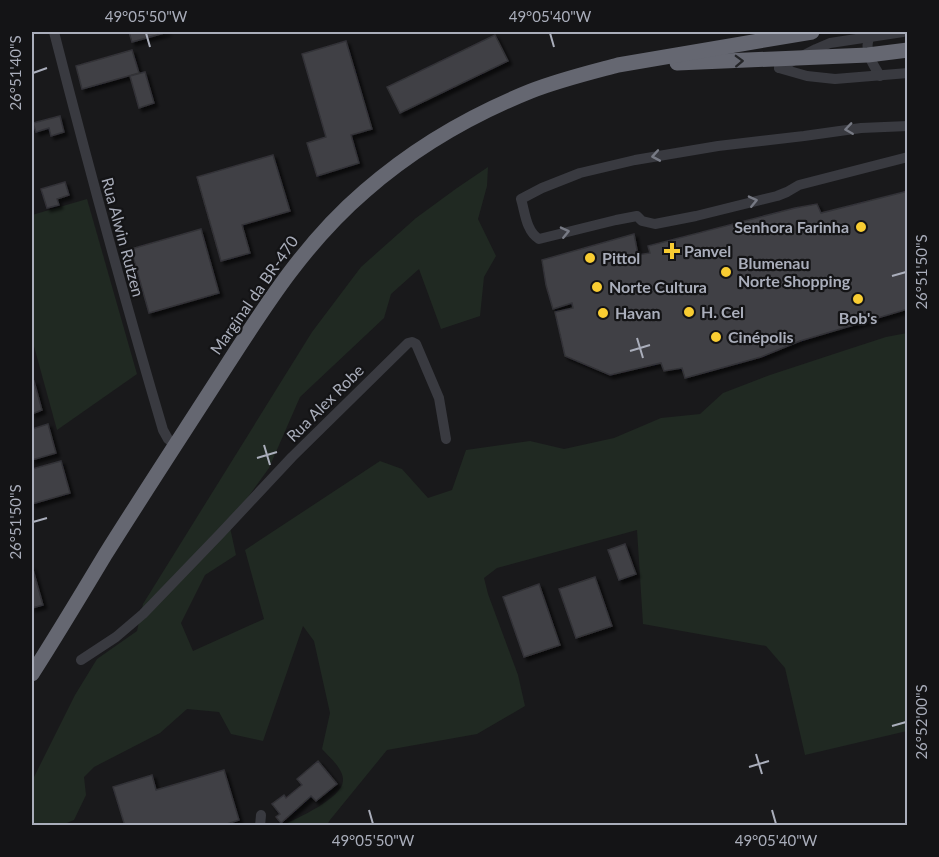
<svg xmlns="http://www.w3.org/2000/svg" width="939" height="857" viewBox="0 0 939 857" font-family="Lato,sans-serif">
	<defs>
		<filter id="shadow"><feDropShadow dx="3.5" dy="3.5" stdDeviation="1.5" flood-color="#0009"/></filter>
	</defs>
	<rect width="100%" height="100%" fill="#19191b"/>
	<g fill="#202922">
		<path d="M 488,167 L 487,186 L 478,219 L 496,256 L 484,277 L 480,316 L 441,329 L 419,269 L 391,294 L 384,318 L 300,397 L 269,468 L 229,523 L 236,555 L 205,575 L 181,623 L 193,651 L 264,619 L 245,550 L 380,461 L 402,469 L 428,498 L 452,490 L 466,450 L 530,441 L 564,449 L 614,438 L 661,418 L 700,414 L 723,393 L 770,375 L 846,350 L 886,337 L 907,333 L 907,731 L 805,755 L 785,668 L 766,646 L 643,624 L 637,530 L 497,568 L 484,578 L 488,594 L 518,675 L 525,706 L 477,734 L 387,750 L 330,820 L 327,825 L 282,825 C 297,819 342,798 343,781 C 344,769 329,757 322,749 L 330,713 L 314,641 L 303,626 L 263,741 L 231,734 L 219,712 L 187,709 L 160,733 L 94,767 L 84,777 L 86,795 L 74,820 L 62,825 L 32,825 L 32,781 L 75,695 L 97,659 L 137,631 L 143,604 L 312,332 L 361,267 L 416,218 L 457,188 Z"/>
		<polygon points="87,199 137,374 57,430 32,339 32,215"/>
	</g>
	<g fill="#404145" stroke="#333237" stroke-width="1.5" filter="url(#shadow)">
		<polygon points="129,32 168,32 132,42"/>
		<polygon points="495,35 508,61 400,113 387,87"/>
		<polygon points="346,41 372,129 351,135 359,163 317,176 307,143 326,137 302,54"/>
		<polygon points="132,50 139,73 82,89 76,66"/>
		<polygon points="145,72 154,103 139,108 130,76"/>
		<polygon points="60,116 64,132 51,136 49,128 36,132 33,123"/>
		<polygon points="273,155 290,211 242,225 250,253 221,261 197,177"/>
		<polygon points="65,182 69,195 57,199 59,205 47,208 41,189"/>
		<polygon points="908,191 908,309 800,341 761,357 685,378 682,368 664,371 661,363 610,375 565,356 555,312 573,308 572,303 553,309 546,285 542,260 634,234 638,255 650,253 648,246 795,208 817,204 821,213"/>
		<polygon points="201,229 219,293 149,313 131,249"/>
		<polygon points="34,381 42,410 32,414 32,382"/>
		<polygon points="48,424 56,453 32,460 32,429"/>
		<polygon points="61,461 70,493 32,504 32,469"/>
		<polygon points="625,544 636,574 619,580 608,550"/>
		<polygon points="32,566 43,605 32,608"/>
		<polygon points="595,577 612,626 576,638 559,589"/>
		<polygon points="539,584 560,645 524,657 503,597"/>
		<polygon points="318,761 337,784 316,801 311,796 281,823 276,817 280,814 272,804 284,795 286,798 302,785 297,779"/>
		<polygon points="224,770 239,820 221,826 125,826 113,787 152,775 156,790"/>
	</g>
	<g fill="none" stroke-linecap="round" stroke-linejoin="round">
		<g stroke="#393a40" stroke-width="10">
			<path d="M 54,32 C 88,165 124,298 163,430 L 168,439 L 175,445"/>
			<path d="M 870,36 C 863,51 872,62 880,76"/>
			<polyline points="779,68 816,49 830,43 903,32"/>
			<polyline points="779,68 807,76 835,79 908,73"/>
			<path d="M 908,126 L 861,128 L 804,136 L 718,146 L 635,160 L 580,173 L 542,188 L 521,199 C 525,212 526,231 539,239 L 616,220 L 637,216 L 642,221 L 655,224 L 696,216 L 777,196 L 787,192 L 799,185 L 908,157"/>
			<polyline points="81,660 116,637 143,614 220,534 292,457 408,343 412,342 416,344 439,398 446,439"/>
			<polyline points="260,826 261,815"/>
		</g>
		<g stroke="#656771" stroke-width="15">
			<polyline points="677,63 868,55 908,50"/>
			<path d="M 32,674 C 57,635 81,595 105,555 C 142,496 180,438 218,379 C 262,311 302,245 365,191 C 413,149 471,115 531,91 C 559,80 588,73 618,65 L 812,32"/>
		</g>
	</g>
	<defs><path id="oneway-chevron" d="M-2-3.5L2.5 0L-2 3.5" fill="none" stroke-width="1.6" stroke-linecap="round" stroke-linejoin="round" transform="scale(1.5)"/></defs>
	<use stroke="#242528" href="#oneway-chevron" transform="translate(739 61) rotate(-2)"/>
	<g stroke="#777a84">
		<use href="#oneway-chevron" transform="translate(849 129) rotate(172)"/>
		<use href="#oneway-chevron" transform="translate(656 156) rotate(170)"/>
		<use href="#oneway-chevron" transform="translate(753 201) rotate(-13)"/>
		<use href="#oneway-chevron" transform="translate(565 232) rotate(-13)"/>
	</g>
	<path fill="none" stroke="#aaaebb" stroke-width="2" d="M 146,33 L 150,47M 550,33 L 554,47M 33,73 L 47,68M 892,276 L 906,272M 637,338 L 643,358M 630,351 L 650,345M 264,445 L 270,465M 257,458 L 277,452M 33,522 L 47,518M 892,726 L 906,722M 756,754 L 762,774M 749,767 L 769,761M 369,810 L 373,824M 772,810 L 776,824"/>
	<g fill="#f9cd32" stroke="#141416" stroke-width="2">
		<circle cx="861" cy="227" r="6"/>
		<path d="M669 242h6v6h6v6h-6v6h-6v-6h-6v-6h6z"/>
		<circle cx="590" cy="258" r="6"/>
		<circle cx="726" cy="272" r="6"/>
		<circle cx="597" cy="287" r="6"/>
		<circle cx="858" cy="299" r="6"/>
		<circle cx="689" cy="312" r="6"/>
		<circle cx="603" cy="313" r="6"/>
		<circle cx="716" cy="337" r="6"/>
	</g>
	<g text-anchor="middle" stroke-width="4.5" stroke-linejoin="round" paint-order="stroke">
		<g font-size="16" font-weight="bold" fill="#aaaebb" stroke="#141416" text-anchor="start">
			<text x="849" y="233" text-anchor="end">Senhora Farinha</text>
			<text x="684" y="257">Panvel</text>
			<text x="602" y="264">Pittol</text>
			<text x="738" y="269">Blumenau<tspan x="738" dy="18">Norte Shopping</tspan></text>
			<text x="609" y="293">Norte Cultura</text>
			<text x="701" y="318">H. Cel</text>
			<text x="615" y="319">Havan</text>
			<text x="858" y="324" text-anchor="middle">Bob's</text>
			<text x="728" y="343">Cinépolis</text>
		</g>
		<g font-size="16" fill="#aaaebb" stroke="#141416">
			<text transform="translate(123 237) rotate(75)" y="6">Rua Alwin Rutzen</text>
			<text transform="translate(254 295) rotate(-55)" y="6">Marginal da BR-470</text>
			<text transform="translate(325 403) rotate(-45)" y="6">Rua Alex Robe</text>
		</g>
	</g>
	<rect width="939" height="857" fill="none" stroke="#141416" stroke-width="66"/>
	<rect x="33" y="33" width="873" height="791" fill="none" stroke="#aaaebb" stroke-width="2"/>
	<g font-size="15" text-anchor="middle" fill="#aaaebb">
		<text x="146" y="22">49°05'50"W</text>
		<text x="550" y="22">49°05'40"W</text>
		<text transform="translate(16 73) rotate(-90)" y="5">26°51'40"S</text>
		<text transform="translate(922 272) rotate(-90)" y="5">26°51'50"S</text>
		<text transform="translate(16 522) rotate(-90)" y="5">26°51'50"S</text>
		<text transform="translate(922 722) rotate(-90)" y="5">26°52'00"S</text>
		<text x="373" y="846">49°05'50"W</text>
		<text x="776" y="846">49°05'40"W</text>
	</g>
</svg>
